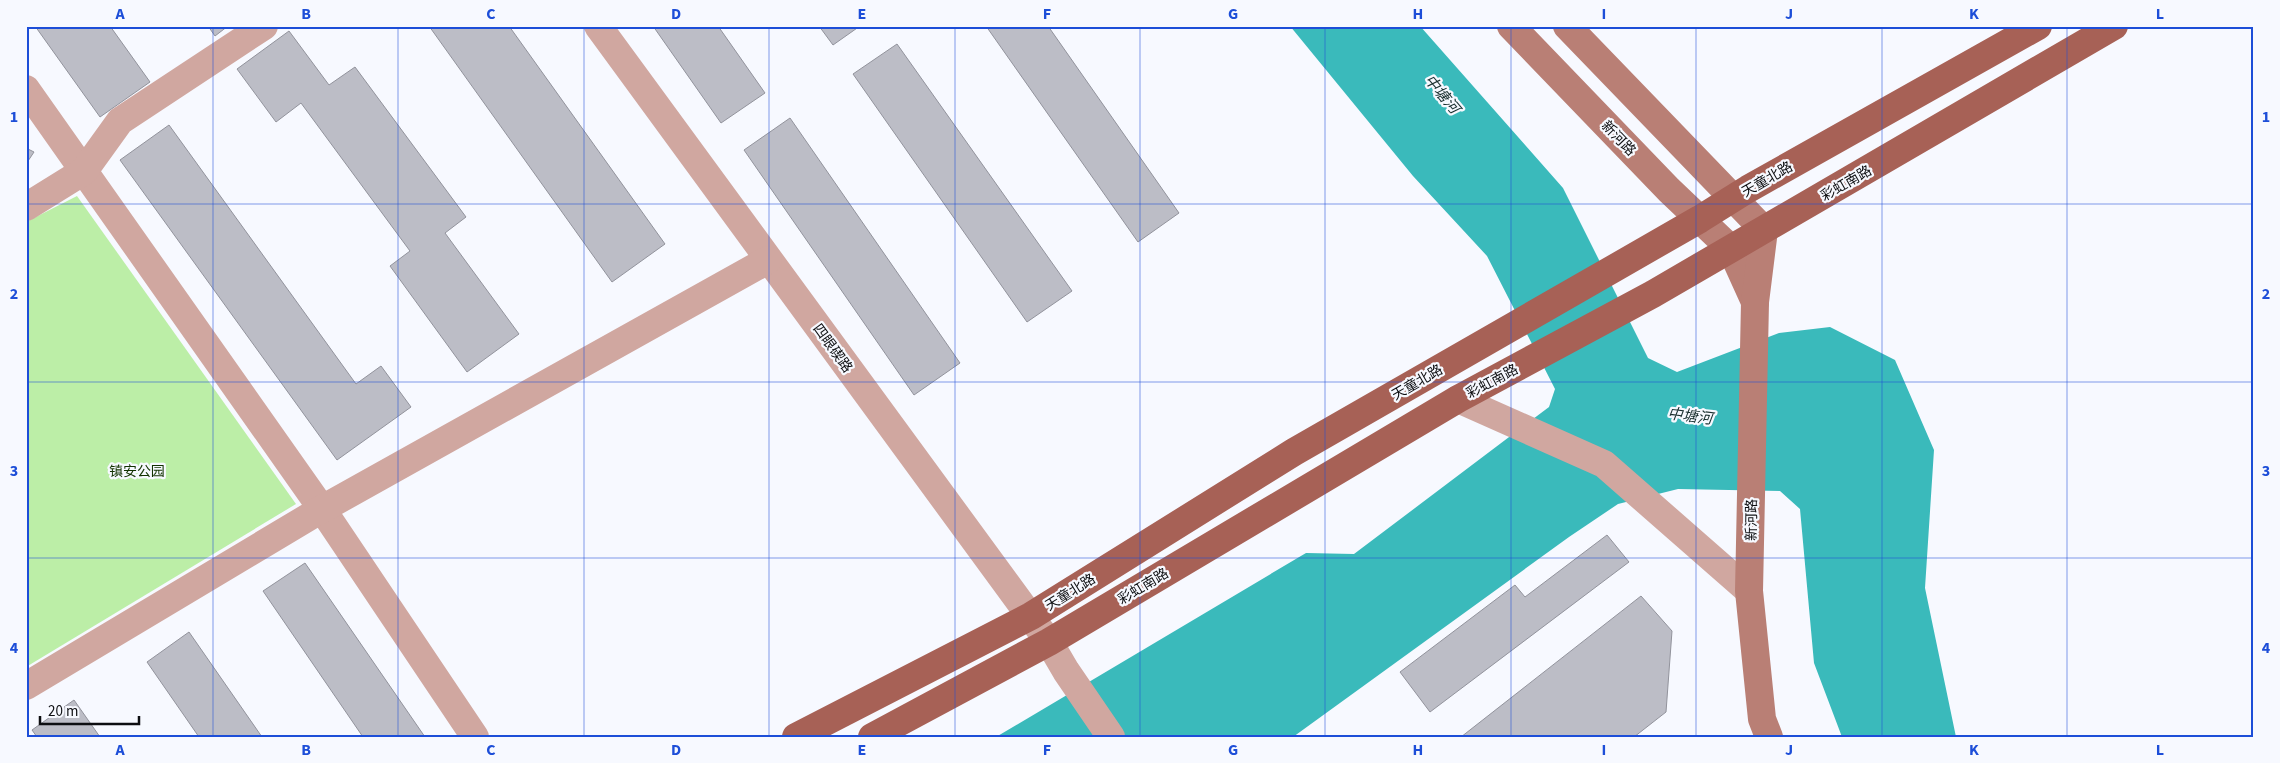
<svg xmlns="http://www.w3.org/2000/svg" width="2280" height="763" viewBox="0 0 2280 763" font-family="'Source Sans 3','Noto Sans SC',sans-serif">
	<rect width="100%" height="100%" fill="#f7f9ff"/>
	<polygon fill="#bceea7" points="77,196 296,504 26,667 26,222"/>
	<polygon fill="#3ababb" points="1290,26 1420,26 1563,188 1648,358 1677,372 1779,333 1830,327 1895,360 1934,450 1925,588 1956,737 1842,737 1814,663 1800,509 1780,491 1678,489 1618,504 1569,537 1293,737 996,737 1306,553 1354,554 1549,407 1555,389 1487,256 1413,176"/>
	<g fill="#bcbdc6" stroke="#92939c">
		<polygon points="35,26 110,26 150,82 100,117"/>
		<polygon points="208,26 228,26 215,36"/>
		<polygon points="429,26 509,26 665,244 612,282"/>
		<polygon points="653,26 718,26 765,93 721,123"/>
		<polygon points="819,26 860,26 833,45"/>
		<polygon points="986,26 1048,26 1179,213 1138,242"/>
		<polygon points="289,31 329,85 355,67 466,217 445,233 519,334 467,372 390,266 410,251 301,103 276,122 237,69"/>
		<polygon points="897,44 1072,291 1027,322 853,74"/>
		<polygon points="790,118 960,363 914,395 744,150"/>
		<polygon points="169,125 356,384 381,366 411,407 337,460 120,160"/>
		<polygon points="26,148 34,152 26,164"/>
		<polygon points="1607,535 1629,562 1430,712 1400,672 1515,585 1525,597"/>
		<polygon points="305,563 425,737 363,737 263,591"/>
		<polygon points="1641,596 1672,631 1666,712 1634,737 1461,737"/>
		<polygon points="189,632 262,737 199,737 147,662"/>
		<polygon points="74,700 100,737 37,737 32,730"/>
	</g>
	<g fill="none" stroke-linecap="round" stroke-linejoin="round">
		<g stroke="#d0a7a0" stroke-width="28">
			<polyline points="598,26 1049,642 1066,671 1111,737"/>
			<polyline points="26,89 322,509 475,737"/>
			<polyline points="26,207 84,171 120,121 264,26"/>
			<polyline points="1458,399 1604,464 1749,591"/>
			<polyline points="26,686 322,509 768,260"/>
		</g>
		<g stroke="#b97f75" stroke-width="28">
			<polyline points="1511,26 1669,190 1731,249 1755,302"/>
			<polyline points="1567,26 1764,230 1755,302 1749,591 1762,719 1769,737"/>
		</g>
		<g stroke="#a76156" stroke-width="28">
			<polyline points="796,737 1031,616 1294,452 1700,219 1748,189 2038,26"/>
			<polyline points="872,737 1049,642 1458,399 1653,294 2114,26"/>
		</g>
	</g>
	<path fill="none" stroke="#1d4ed8" stroke-width="1" stroke-opacity="0.55" d="M 213,26 L 213,737M 398,26 L 398,737M 584,26 L 584,737M 769,26 L 769,737M 955,26 L 955,737M 1140,26 L 1140,737M 1325,26 L 1325,737M 1511,26 L 1511,737M 1696,26 L 1696,737M 1882,26 L 1882,737M 2067,26 L 2067,737M 26,204 L 2254,204M 26,382 L 2254,382M 26,558 L 2254,558"/>
	<g text-anchor="middle" stroke-width="4.5" stroke-linejoin="round" paint-order="stroke">
		<g font-size="14" fill="#0d0e11" stroke="#f7f9ff">
			<text transform="translate(1619 138) rotate(46)" y="5">新河路</text>
			<text transform="translate(1767 179) rotate(-30)" y="5">天童北路</text>
			<text transform="translate(1846 183) rotate(-30)" y="5">彩虹南路</text>
			<text transform="translate(833 348) rotate(54)" y="5">四眼碶路</text>
			<text transform="translate(1492 381) rotate(-28)" y="5">彩虹南路</text>
			<text transform="translate(1417 382) rotate(-30)" y="5">天童北路</text>
			<text transform="translate(1751 520) rotate(-89)" y="5">新河路</text>
			<text transform="translate(1143 586) rotate(-31)" y="5">彩虹南路</text>
			<text transform="translate(1070 592) rotate(-32)" y="5">天童北路</text>
		</g>
		<g font-size="14" fill="#123201" stroke="#f7f9ff">
			<text x="137" y="476">镇安公园</text>
		</g>
		<g font-size="15" font-style="italic" fill="#192f2f" stroke="#f7f9ff">
			<text transform="translate(1442 94) rotate(50)" y="5">中塘河</text>
			<text transform="translate(1690 416) rotate(7)" y="5">中塘河</text>
		</g>
	</g>
	<rect width="2280" height="763" fill="none" stroke="#f7f9ff" stroke-width="55"/>
	<path d="M40 716v8h99v-8" fill="none" stroke="#0d0e11" stroke-width="2.5"/>
	<text x="48" y="716" font-size="15" fill="#0d0e11" stroke="#f7f9ff" stroke-width="4" paint-order="stroke">20 m</text>
	<rect x="28" y="28" width="2224" height="708" fill="none" stroke="#1d4ed8" stroke-width="2"/>
	<g font-size="16" text-anchor="middle" font-weight="bold" fill="#1d4ed8">
		<text x="120" y="19">A</text>
		<text x="306" y="19">B</text>
		<text x="491" y="19">C</text>
		<text x="676" y="19">D</text>
		<text x="862" y="19">E</text>
		<text x="1047" y="19">F</text>
		<text x="1233" y="19">G</text>
		<text x="1418" y="19">H</text>
		<text x="1604" y="19">I</text>
		<text x="1789" y="19">J</text>
		<text x="1974" y="19">K</text>
		<text x="2160" y="19">L</text>
		<text x="14" y="122">1</text>
		<text x="2266" y="122">1</text>
		<text x="14" y="299">2</text>
		<text x="2266" y="299">2</text>
		<text x="14" y="476">3</text>
		<text x="2266" y="476">3</text>
		<text x="14" y="653">4</text>
		<text x="2266" y="653">4</text>
		<text x="120" y="755">A</text>
		<text x="306" y="755">B</text>
		<text x="491" y="755">C</text>
		<text x="676" y="755">D</text>
		<text x="862" y="755">E</text>
		<text x="1047" y="755">F</text>
		<text x="1233" y="755">G</text>
		<text x="1418" y="755">H</text>
		<text x="1604" y="755">I</text>
		<text x="1789" y="755">J</text>
		<text x="1974" y="755">K</text>
		<text x="2160" y="755">L</text>
	</g>
</svg>
